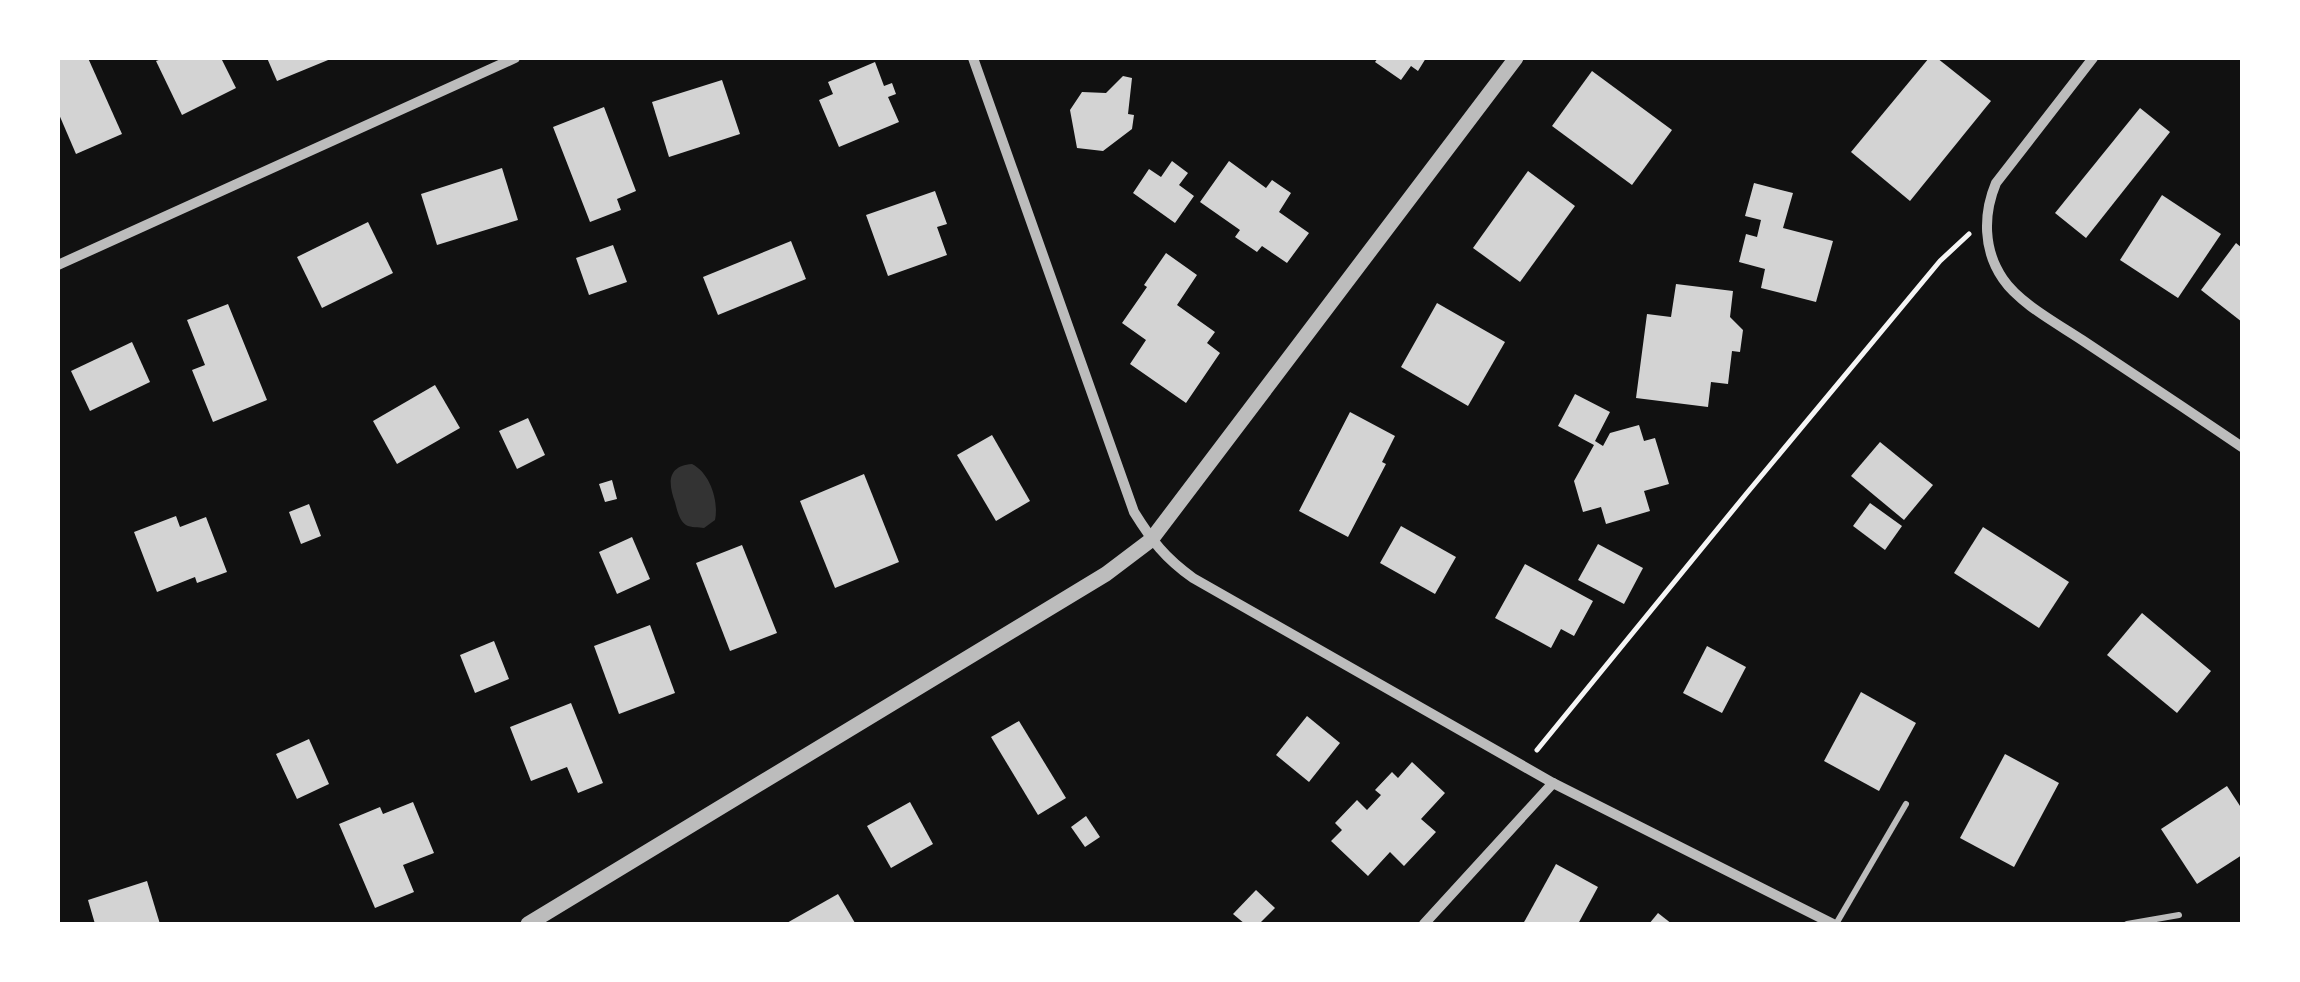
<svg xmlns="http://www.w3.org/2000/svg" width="2300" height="982" viewBox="0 0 2300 982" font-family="Poppins,sans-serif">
	<rect width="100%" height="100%" fill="#111"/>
	<path fill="#333" d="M 692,464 C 710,473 719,501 715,520 L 704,528 C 699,527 691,528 686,525 C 679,520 677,510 675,502 C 668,483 667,466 692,464 Z"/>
	<g fill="#d3d3d3">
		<polygon points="58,58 88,58 122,134 76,154 58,112"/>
		<polygon points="164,58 221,58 236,88 182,115 156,61"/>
		<polygon points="267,58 333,58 277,81"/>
		<polygon points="1378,58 1426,58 1418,71 1411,66 1401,80 1375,62"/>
		<polygon points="1929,58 1937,58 1991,101 1910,201 1851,152"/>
		<polygon points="875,62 884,86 892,83 896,94 888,97 899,122 839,147 819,100 833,94 828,82"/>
		<polygon points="1592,71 1672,130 1632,185 1552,126"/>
		<polygon points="1123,76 1132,78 1128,114 1134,115 1132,129 1103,151 1077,148 1070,110 1082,92 1106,93"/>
		<polygon points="722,80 740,134 669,157 652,102"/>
		<polygon points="604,107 636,191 617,199 621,210 590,222 553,127"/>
		<polygon points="2140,108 2170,132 2086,238 2055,213"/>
		<polygon points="1172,161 1188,173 1179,185 1194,196 1175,223 1133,193 1149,169 1161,177"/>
		<polygon points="1229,161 1266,188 1272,180 1291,193 1279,212 1309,233 1287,263 1262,246 1257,252 1235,237 1240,230 1200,202"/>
		<polygon points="502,168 518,220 437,245 421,194"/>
		<polygon points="1528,171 1575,206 1520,282 1473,248"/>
		<polygon points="1754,183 1793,193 1783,228 1833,241 1816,302 1761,288 1765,269 1739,262 1746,234 1757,237 1761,220 1745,216"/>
		<polygon points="935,191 947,224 937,227 947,255 888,276 866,215"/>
		<polygon points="2162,195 2221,234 2178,298 2120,260"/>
		<polygon points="368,222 393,273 322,308 297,257"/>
		<polygon points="791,241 806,279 718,315 703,277"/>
		<polygon points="2236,243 2242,248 2242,322 2201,290"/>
		<polygon points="613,245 627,282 589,295 576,258"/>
		<polygon points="1166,253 1197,275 1177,305 1215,332 1207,343 1220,353 1186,403 1130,364 1146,340 1122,323 1147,287 1144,285"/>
		<polygon points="1676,284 1733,291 1730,317 1743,330 1740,352 1732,351 1728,384 1711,382 1708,407 1636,398 1647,314 1671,317"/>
		<polygon points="1437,303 1505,342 1468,406 1401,367"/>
		<polygon points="228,304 267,400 213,422 192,370 205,365 187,320"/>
		<polygon points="132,342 150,382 90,411 71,371"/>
		<polygon points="435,385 460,428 397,464 373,421"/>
		<polygon points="1575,394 1610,412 1595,441 1603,446 1610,433 1639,425 1644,441 1655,438 1669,484 1644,491 1650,511 1606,524 1601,507 1583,512 1574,481 1594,445 1558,426"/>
		<polygon points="1350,412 1395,436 1382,462 1386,464 1348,537 1299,511"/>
		<polygon points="528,418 545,455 517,469 499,431"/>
		<polygon points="992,435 1030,501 996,521 957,455"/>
		<polygon points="1880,442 1933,485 1904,520 1851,476"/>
		<polygon points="864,474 899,562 835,588 800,501"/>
		<polygon points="612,480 617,499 605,502 599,484"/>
		<polygon points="1870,503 1902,526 1885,550 1853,526"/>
		<polygon points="309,504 321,536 301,544 289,512"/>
		<polygon points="176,516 180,527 206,517 227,572 197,583 195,577 157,592 134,532"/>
		<polygon points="1401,526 1456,557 1435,594 1380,563"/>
		<polygon points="1983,527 2069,582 2039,628 1954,573"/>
		<polygon points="632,537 650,579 617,594 599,552"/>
		<polygon points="1598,544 1643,568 1624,604 1578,580"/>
		<polygon points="742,545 777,633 730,651 696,563"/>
		<polygon points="1525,564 1593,601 1574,636 1561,629 1551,648 1495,618"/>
		<polygon points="2142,613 2211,671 2177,713 2107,655"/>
		<polygon points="650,625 675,693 619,714 594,646"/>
		<polygon points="494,641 509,679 475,693 460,655"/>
		<polygon points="1707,646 1746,667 1722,713 1683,693"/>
		<polygon points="1861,692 1916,723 1879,791 1824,761"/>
		<polygon points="571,703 603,783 578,793 567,767 531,781 510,727"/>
		<polygon points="1307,716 1340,743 1309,782 1276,755"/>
		<polygon points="1019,721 1066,798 1038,815 991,737"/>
		<polygon points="309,739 329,784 297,799 276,754"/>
		<polygon points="2005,754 2059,783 2014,867 1960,838"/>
		<polygon points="1412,762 1445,793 1421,819 1436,832 1404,866 1390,852 1368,876 1331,841 1342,830 1335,823 1357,800 1367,810 1381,795 1375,790 1392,772 1398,778"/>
		<polygon points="2227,786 2242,809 2242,855 2197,884 2161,829"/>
		<polygon points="413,802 434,853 403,865 414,892 375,908 339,824 380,807 383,814"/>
		<polygon points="910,802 933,844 891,868 867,826"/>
		<polygon points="1086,816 1100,837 1085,847 1071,827"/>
		<polygon points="1556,864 1598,887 1578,924 1523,924"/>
		<polygon points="147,881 160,924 95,924 88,900"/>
		<polygon points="1256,890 1275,908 1259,924 1245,924 1233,914"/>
		<polygon points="838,894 855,923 852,924 785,924"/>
		<polygon points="1658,913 1672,924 1649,924"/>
	</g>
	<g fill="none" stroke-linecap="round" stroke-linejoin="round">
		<polyline stroke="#f5f5f5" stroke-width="5" points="1537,750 1747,493 1940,261 1969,234"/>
		<g stroke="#bcbcbc" stroke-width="6">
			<polyline points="1836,924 1906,804"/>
			<polyline points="2127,924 2179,915"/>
		</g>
		<g stroke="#bcbcbc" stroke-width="10">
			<path d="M 973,58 L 1134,512 C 1152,541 1165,558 1193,578 L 1553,783 L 1833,924"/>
			<path d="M 2093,58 L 1996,183 C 1983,214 1983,250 2003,279 C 2019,303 2058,324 2082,340 C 2135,375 2189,411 2242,447"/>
			<polyline points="58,265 515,58"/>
			<polyline points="1424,924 1553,783"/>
		</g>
		<polyline stroke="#bcbcbc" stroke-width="15" points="528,924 1106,574 1151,540 1516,58"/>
	</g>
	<rect width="2300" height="982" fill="none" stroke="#ffffff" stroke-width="120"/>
</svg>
